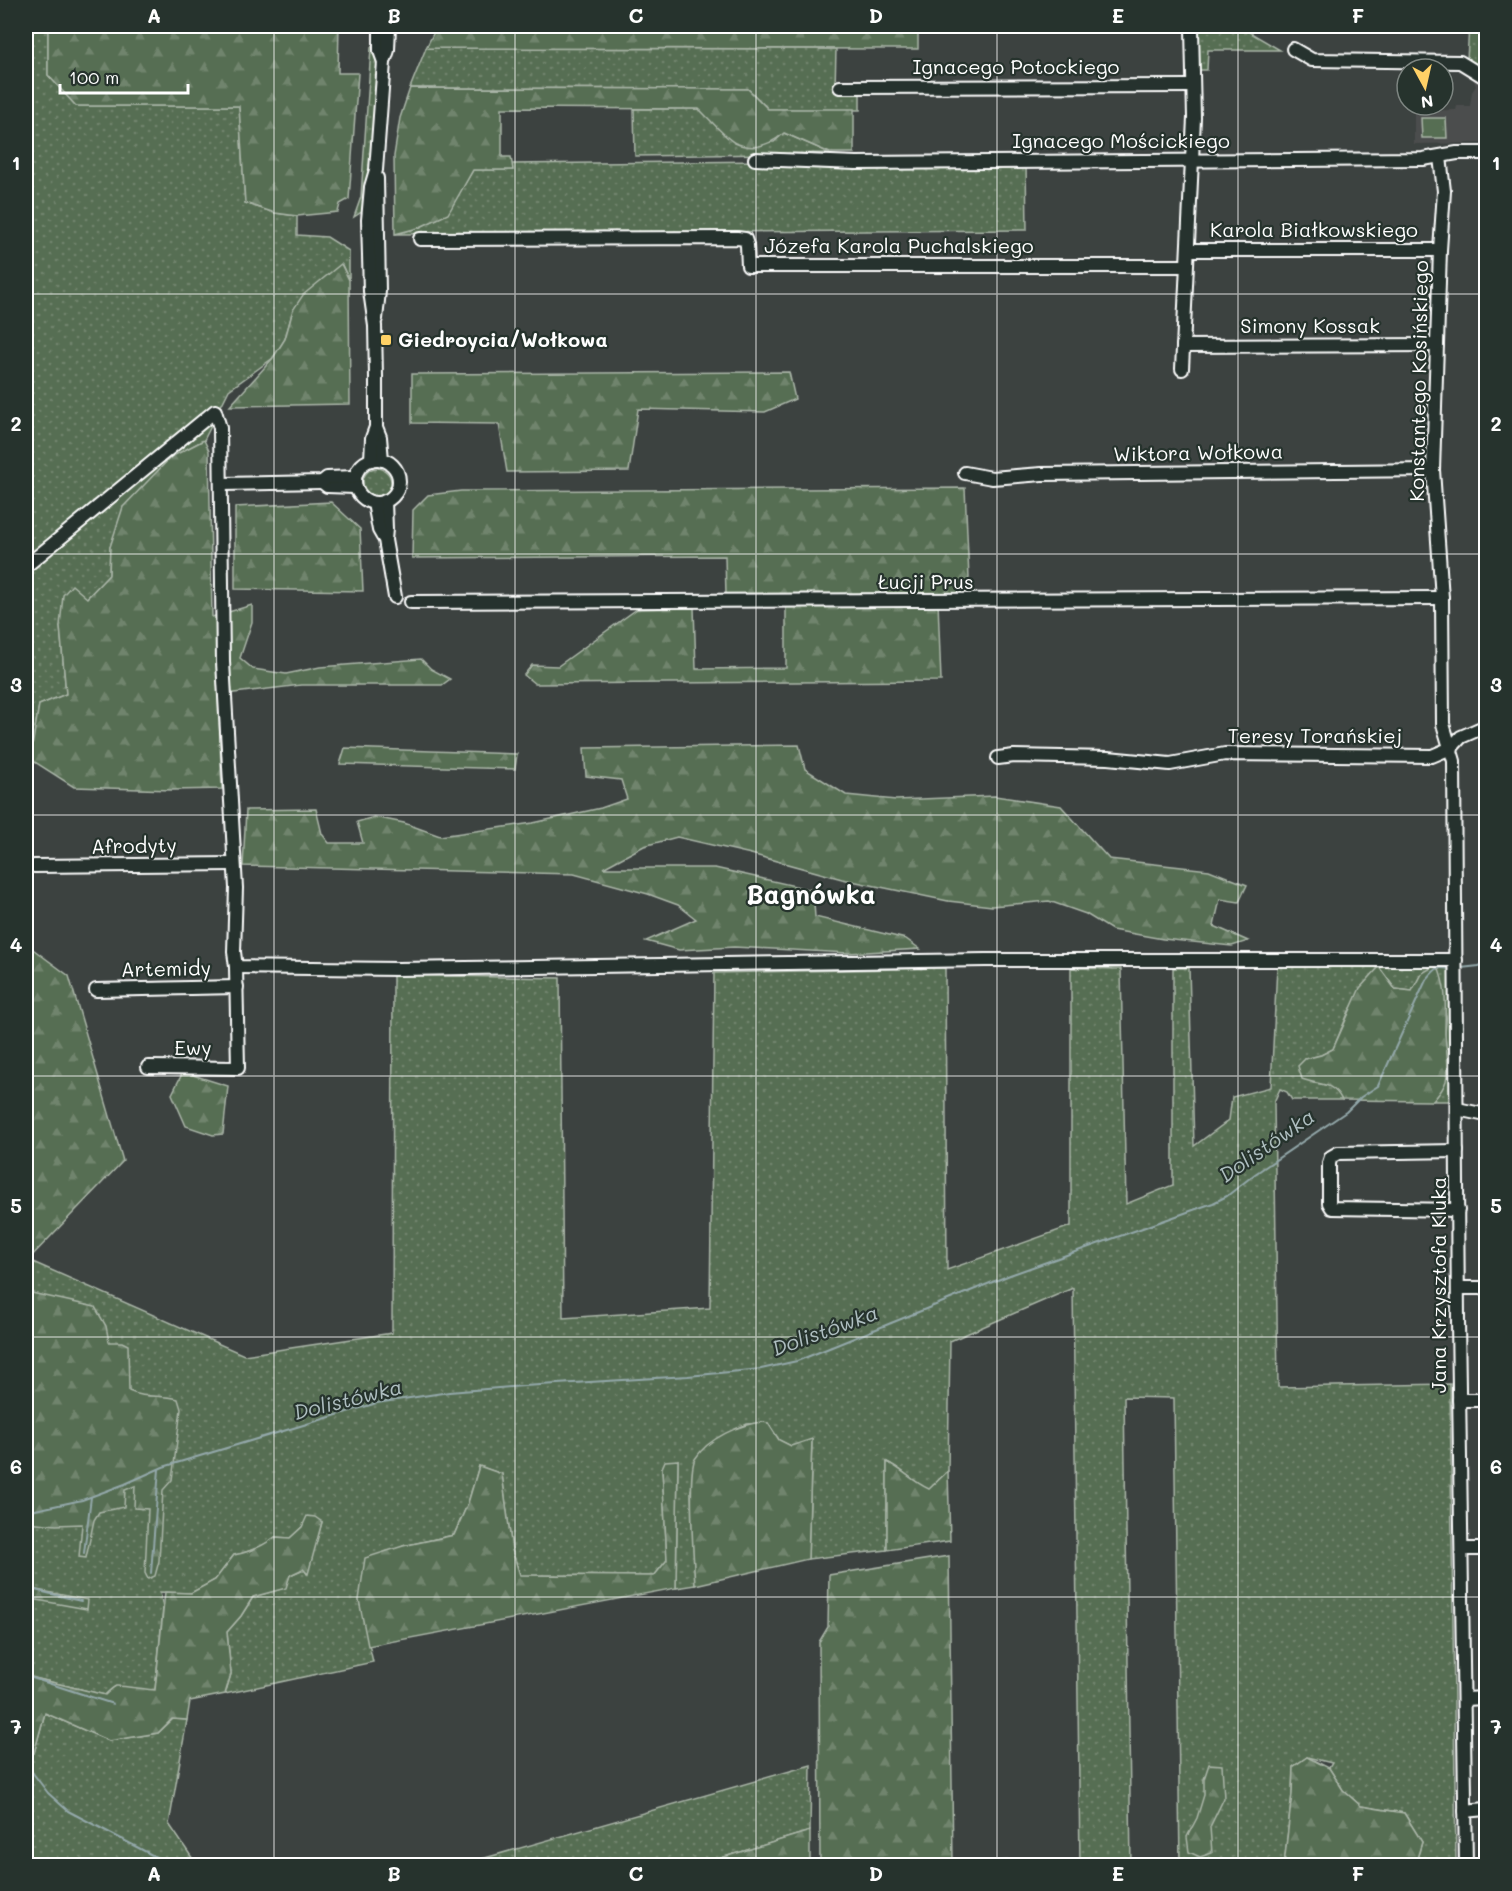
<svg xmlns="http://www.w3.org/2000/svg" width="1512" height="1891" viewBox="0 0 1512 1891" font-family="Mali,sans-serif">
	<defs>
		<pattern id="grass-dots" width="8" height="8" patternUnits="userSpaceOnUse" patternTransform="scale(1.5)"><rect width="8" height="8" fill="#576e53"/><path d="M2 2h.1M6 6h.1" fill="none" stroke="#70846d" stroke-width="1.8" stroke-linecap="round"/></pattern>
		<pattern id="forest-firs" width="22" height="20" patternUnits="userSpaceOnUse" patternTransform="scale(1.5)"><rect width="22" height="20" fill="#576e53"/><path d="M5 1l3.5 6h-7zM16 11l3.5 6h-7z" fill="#70846d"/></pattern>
		<pattern id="park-tufts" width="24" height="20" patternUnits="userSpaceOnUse" patternTransform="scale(1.5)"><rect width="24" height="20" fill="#576e53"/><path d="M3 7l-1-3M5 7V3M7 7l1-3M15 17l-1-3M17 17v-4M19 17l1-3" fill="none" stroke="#70846d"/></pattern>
	</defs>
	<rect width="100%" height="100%" fill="#3c4240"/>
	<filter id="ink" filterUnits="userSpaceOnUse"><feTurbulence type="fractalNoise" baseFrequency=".0167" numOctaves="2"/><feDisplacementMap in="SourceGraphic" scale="12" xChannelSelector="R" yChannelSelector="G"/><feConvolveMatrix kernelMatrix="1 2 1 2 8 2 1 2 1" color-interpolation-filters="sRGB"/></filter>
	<g filter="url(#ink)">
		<polygon fill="#4c4d4d" points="1475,78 1486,85 1486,143 1414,144 1414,111 1456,110 1457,106 1470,106 1472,92 1476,86 1474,81"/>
		<g fill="url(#grass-dots)" stroke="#abb6a9" stroke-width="1.5">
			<polygon points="26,26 48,26 48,75 76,106 239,106 245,203 275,213 297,216 297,235 327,237 349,251 349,280 342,265 293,310 285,339 273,358 229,390 204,440 171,457 110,547 109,575 60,626 66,694 39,705 30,759 26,757 26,246 28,245 26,206"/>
			<polygon points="1189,26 1239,26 1280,50 1208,50 1207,70 1188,70"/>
			<polygon points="1469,26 1486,26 1486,71 1467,60"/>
			<path d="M 377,43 C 380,99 373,156 363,211 L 354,217 L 361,197 L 371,48 L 373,44 Z"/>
			<polygon points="426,48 836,49 835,89 860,89 860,110 768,109 748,89 410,88"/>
			<polygon points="634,109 699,109 734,142 774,142 784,133 830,153 635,156"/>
			<polygon points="768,161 1026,164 1027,230 395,234 418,228 447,214 473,170 513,170 512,164"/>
			<circle cx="377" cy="482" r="14"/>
			<path d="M 1450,962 L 1451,1101 L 1433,1101 C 1453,1078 1446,1062 1445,1034 C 1445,1028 1447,1021 1446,1015 C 1443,1005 1427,984 1421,974 L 1412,991 L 1395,989 L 1379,967 L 1349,1011 L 1333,1049 L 1321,1055 L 1305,1059 L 1313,1083 C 1329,1085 1335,1085 1342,1100 L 1292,1100 L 1287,1092 L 1280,1089 L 1274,1102 L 1278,1387 L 1450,1384 L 1456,1865 L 1415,1865 L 1422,1842 L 1404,1813 L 1361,1806 L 1343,1790 L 1329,1768 L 1332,1763 L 1307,1757 L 1293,1767 L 1292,1794 L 1284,1865 L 1180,1865 L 1174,1398 L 1124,1397 L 1131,1865 L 1080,1865 L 1073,1288 L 950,1341 L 948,1471 L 929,1490 C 913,1482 902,1469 887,1462 L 887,1550 L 808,1559 L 812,1440 L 791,1446 L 779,1440 L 768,1423 L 747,1424 L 710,1444 L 691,1490 L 695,1585 L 676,1588 L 678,1460 L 662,1468 L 667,1560 L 654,1576 L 520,1575 L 512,1550 L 502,1474 L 479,1466 L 468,1503 L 454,1535 L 403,1546 L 359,1600 L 373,1662 L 225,1694 L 231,1674 L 227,1632 L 241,1616 L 253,1597 L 285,1588 L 290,1575 L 304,1569 L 307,1574 L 322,1522 L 302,1527 L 290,1538 L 275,1537 C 262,1547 250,1552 234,1555 L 215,1580 L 191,1593 L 160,1592 L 163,1608 L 155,1690 C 149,1690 142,1690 136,1689 C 119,1688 119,1682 105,1695 L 26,1676 L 26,1259 L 244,1355 L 392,1333 L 393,975 L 560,978 L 563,1318 L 710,1308 L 714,973 L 945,968 L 947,1270 L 1071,1226 L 1071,968 L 1121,969 L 1126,1204 L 1173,1185 L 1173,968 L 1189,968 L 1194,1146 L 1229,1120 L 1232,1097 L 1271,1087 L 1277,966 Z"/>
			<polygon points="45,1713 109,1741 158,1733 173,1719 187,1720 169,1824 197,1865 26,1865 26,1753 34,1753"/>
			<polygon points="811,1765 810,1831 698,1865 457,1866"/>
		</g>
		<g fill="url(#forest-firs)" stroke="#abb6a9" stroke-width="1.5">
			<polygon points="48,26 339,26 338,73 358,73 349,199 340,204 338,212 297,216 275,213 245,203 239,106 76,106 48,75"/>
			<polygon points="437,26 918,26 918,49 426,48"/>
			<path d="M 410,88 L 748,89 L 768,109 L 854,109 L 854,153 L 830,153 L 784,133 C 770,145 753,151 735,143 C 726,139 707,116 699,109 L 502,108 L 502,157 L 511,157 L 513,170 L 473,170 L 448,214 L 418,228 L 395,234 L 394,156 L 400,118 Z"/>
			<polygon points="341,264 349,280 350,404 230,406 273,358 285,339 293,310 303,295"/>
			<polygon points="789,372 795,399 765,412 638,409 629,471 507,472 499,424 412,423 412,374"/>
			<polygon points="204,440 209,451 212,617 252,605 252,622 240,658 253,669 286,674 320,667 421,659 431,669 450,679 442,685 301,685 218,695 222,789 172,790 74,787 30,759 39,705 66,694 60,626 63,595 72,585 87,598 109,575 110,547 123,507 171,457"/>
			<polygon points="965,488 970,601 938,602 941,681 535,684 524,675 532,665 558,666 637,609 694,608 696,669 786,668 786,595 726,595 725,556 412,558 413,510 428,495 461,491"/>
			<polygon points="331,502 360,529 363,591 235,589 235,507"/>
			<polygon points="799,745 805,769 846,795 896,800 995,796 1061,806 1109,859 1209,870 1247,885 1239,902 1220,899 1214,926 1248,941 1232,946 1163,939 1112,930 1086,914 1049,901 992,906 948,901 842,879 751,854 677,837 644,846 603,868 715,868 813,890 815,917 906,939 920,949 848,953 734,947 679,950 646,941 696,919 678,905 648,894 574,874 243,866 246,810 316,809 322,834 329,843 363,843 357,822 374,817 404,823 440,836 533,823 601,808 627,799 621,780 586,776 584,748"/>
			<polygon points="345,748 517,754 515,769 340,764"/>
			<polygon points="26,944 69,976 123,1161 27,1261 26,1259"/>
			<path d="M 1437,964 C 1448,992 1445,1005 1445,1034 C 1446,1050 1450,1065 1446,1081 C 1443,1090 1438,1095 1433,1101 L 1342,1100 C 1332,1081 1320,1086 1302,1079 L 1298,1066 L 1305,1059 L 1321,1055 L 1333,1049 L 1360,988 L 1379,967 L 1395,989 L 1412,991 L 1421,974 Z"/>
			<polygon points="183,1072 228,1086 223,1134 213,1135 186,1126 172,1094"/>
			<path d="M 27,1292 L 95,1307 L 106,1326 L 109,1342 L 122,1342 L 128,1345 L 129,1391 C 145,1399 161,1394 178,1399 L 181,1409 L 172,1480 L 163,1490 L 159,1561 L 155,1576 L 148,1579 L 145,1573 L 148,1509 L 134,1508 L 135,1486 L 125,1490 L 124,1507 L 99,1512 L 94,1520 L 86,1558 L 79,1557 L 82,1524 L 56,1525 L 28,1522 Z"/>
			<path d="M 763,1422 L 768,1423 L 779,1440 L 791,1446 L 812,1439 L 808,1559 L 695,1585 C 694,1563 687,1474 695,1459 C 708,1438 740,1424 763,1422 Z"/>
			<polygon points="678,1460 676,1588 368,1646 359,1600 365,1558 403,1546 454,1535 468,1503 479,1466 502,1474 512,1550 520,1575 654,1576 667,1560 662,1468 665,1461"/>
			<path d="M 887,1462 C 902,1469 913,1482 929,1489 L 948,1471 L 950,1541 L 887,1550 Z"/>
			<path d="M 307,1516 L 315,1517 L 322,1522 L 308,1574 L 303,1569 L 290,1575 L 286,1588 L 253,1597 L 241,1616 L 227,1632 L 231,1674 L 225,1694 L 190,1701 L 187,1720 L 172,1719 L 158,1733 L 109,1741 L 45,1713 L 34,1753 L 26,1753 L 26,1676 L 105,1695 C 108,1692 112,1688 116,1686 C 120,1685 148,1690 155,1690 L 165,1592 L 191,1593 L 215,1580 L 234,1555 C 250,1552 262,1547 275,1537 L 290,1538 L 302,1527 Z"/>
			<polygon points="949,1556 953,1863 1016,1860 1016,1865 820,1865 819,1642 828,1627 829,1575"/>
			<polygon points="32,1589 88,1600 87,1609 31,1599"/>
			<polygon points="1307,1757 1329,1768 1343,1790 1361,1806 1404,1813 1422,1842 1415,1865 1284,1865 1292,1794 1293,1767"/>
			<polygon points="1209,1764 1222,1765 1224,1798 1210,1827 1212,1853 1200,1857 1189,1852 1187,1837 1197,1818 1204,1795 1204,1779"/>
			<polygon points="810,1831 810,1865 698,1865"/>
		</g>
		<polygon fill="url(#park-tufts)" stroke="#abb6a9" stroke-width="1.5" points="1421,118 1446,118 1447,138 1422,138"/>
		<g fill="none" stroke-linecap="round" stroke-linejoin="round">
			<g stroke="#93a8aa" stroke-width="2">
				<polyline points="1461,968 1479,966 1486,963"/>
				<path d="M 26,1512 L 82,1500 L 125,1484 L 163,1467 L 377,1403 L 449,1392 L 524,1386 L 688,1376 L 761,1369 L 797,1361 L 1010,1275 L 1213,1203 L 1227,1196 L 1255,1174 L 1346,1112 L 1361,1097 L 1378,1086 L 1426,980 C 1436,970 1434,966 1449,969"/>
				<polyline points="84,1553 91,1497"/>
				<polyline points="151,1573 159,1469"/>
				<polyline points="26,1588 81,1601"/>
				<polyline points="26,1676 113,1704"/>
				<polyline points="26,1750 26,1756 32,1772 48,1793 68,1811 173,1866"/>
			</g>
			<defs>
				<g id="minor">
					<polyline points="380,26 380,51 384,62"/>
					<polyline points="1293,49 1312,60 1460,62 1486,78"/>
					<polyline points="840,87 1193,86"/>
					<polyline points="1440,157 1444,191 1440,250 1433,470 1442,598 1443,724 1454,761 1458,1321 1466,1866"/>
					<polyline points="755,159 856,163 1423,159 1457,153 1486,153"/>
					<polyline points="420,239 737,238 745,239 747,245 748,266 1186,266"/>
					<polyline points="1188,250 1440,250"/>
					<polyline points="376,319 379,291 377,178"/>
					<polyline points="1183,346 1437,345"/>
					<polyline points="1182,369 1194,118 1192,28"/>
					<polyline points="376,427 380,437 382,460"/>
					<circle cx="377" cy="481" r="22"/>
					<polyline points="371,460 372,438 376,427 376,377 375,326 370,291 368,220 371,187 376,170 384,62 388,50 389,26"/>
					<polyline points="965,473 992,478 1042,474 1433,470"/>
					<polyline points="322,482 327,486 355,487"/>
					<polyline points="222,484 322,482 327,478 355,477"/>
					<polyline points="385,501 386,529 385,540 395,597"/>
					<polyline points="374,503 379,530 383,537"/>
					<polyline points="26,566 215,411 220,428 223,662 236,888 234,952 236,967 398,969 985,960 1456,960"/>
					<polyline points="411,602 1442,598"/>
					<polyline points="998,758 1014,756 1108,758 1170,764 1225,754 1432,756 1451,748 1461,737 1486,726"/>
					<polyline points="34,866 234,864"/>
					<polyline points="96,990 237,987"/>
					<polyline points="148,1067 238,1068 236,967"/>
					<polyline points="1457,1109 1486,1115"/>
					<polyline points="1457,1151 1338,1153 1331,1157 1329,1163 1329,1203 1332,1208 1458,1210"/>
					<polyline points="1458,1288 1486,1288"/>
					<polyline points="1459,1400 1486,1400"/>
					<polyline points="1462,1549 1486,1549"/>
					<polyline points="1464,1699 1486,1698"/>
					<polyline points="1465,1811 1486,1809"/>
				</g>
			</defs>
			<use href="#minor" stroke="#fff" stroke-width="16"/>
			<use href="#minor" stroke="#26332d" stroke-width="12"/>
		</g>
	</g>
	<path fill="none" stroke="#fff" stroke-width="1.5" stroke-opacity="0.55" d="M 274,26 L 274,1866M 515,26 L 515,1866M 756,26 L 756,1866M 997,26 L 997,1866M 1238,26 L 1238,1866M 26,294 L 1486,294M 26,554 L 1486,554M 26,815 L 1486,815M 26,1076 L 1486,1076M 26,1337 L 1486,1337M 26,1597 L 1486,1597"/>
	<rect fill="#ffd166" stroke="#26332d" stroke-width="2" x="380" y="334" width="12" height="12" rx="3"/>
	<g text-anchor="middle" stroke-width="4.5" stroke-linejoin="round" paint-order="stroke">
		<g font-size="20" fill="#fff" stroke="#26332d">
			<text x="1016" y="74">Ignacego Potockiego</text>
			<text x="1121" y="148">Ignacego Mościckiego</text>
			<text x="1314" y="237">Karola Białkowskiego</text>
			<text x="899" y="253">Józefa Karola Puchalskiego</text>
			<text x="1310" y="333">Simony Kossak</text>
			<text transform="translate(1419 381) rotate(-89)" y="7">Konstantego Kosińskiego</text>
			<text transform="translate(1198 453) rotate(-1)" y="7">Wiktora Wołkowa</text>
			<text x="926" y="589">Łucji Prus</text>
			<text x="1315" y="743">Teresy Torańskiej</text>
			<text transform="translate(134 846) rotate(-1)" y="7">Afrodyty</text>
			<text transform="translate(166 969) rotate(-1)" y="7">Artemidy</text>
			<text x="193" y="1055">Ewy</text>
			<text transform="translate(1439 1285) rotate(-90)" y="7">Jana Krzysztofa Kluka</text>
		</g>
		<g font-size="20" font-weight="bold" fill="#fff" stroke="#26332d" text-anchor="start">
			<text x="398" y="347">Giedroycia/Wołkowa</text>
		</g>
		<g font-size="21" font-style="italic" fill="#aebec0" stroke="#26332d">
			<text transform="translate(1267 1146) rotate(-35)" y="7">Dolistówka</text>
			<text transform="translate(825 1331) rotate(-20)" y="7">Dolistówka</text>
			<text transform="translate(348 1400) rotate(-14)" y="7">Dolistówka</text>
		</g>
		<g font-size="26" font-weight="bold" fill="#fff" stroke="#26332d">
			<text x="811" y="904">Bagnówka</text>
		</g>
	</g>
	<rect width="1512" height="1891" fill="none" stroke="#26332d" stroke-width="66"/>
	<g transform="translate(1425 87) rotate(172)"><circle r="28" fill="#26332d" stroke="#7d8581" stroke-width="1.5"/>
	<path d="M0-4.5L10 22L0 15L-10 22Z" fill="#ffd166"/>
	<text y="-9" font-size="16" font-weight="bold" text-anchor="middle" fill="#ffffff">N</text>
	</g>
	<path d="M60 84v9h128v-9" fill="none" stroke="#ffffff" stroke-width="3"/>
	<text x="69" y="84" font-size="18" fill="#ffffff" stroke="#26332d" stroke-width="4.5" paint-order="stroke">100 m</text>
	<rect x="33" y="33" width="1446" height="1825" fill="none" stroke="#fff" stroke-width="2"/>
	<g font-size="20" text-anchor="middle" font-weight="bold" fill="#fff">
		<text x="154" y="23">A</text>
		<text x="394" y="23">B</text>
		<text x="636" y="23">C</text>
		<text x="876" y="23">D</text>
		<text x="1118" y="23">E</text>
		<text x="1358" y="23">F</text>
		<text x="16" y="170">1</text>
		<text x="1496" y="170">1</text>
		<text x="16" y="431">2</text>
		<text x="1496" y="431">2</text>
		<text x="16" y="692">3</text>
		<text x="1496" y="692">3</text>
		<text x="16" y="952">4</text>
		<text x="1496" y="952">4</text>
		<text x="16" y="1213">5</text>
		<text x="1496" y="1213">5</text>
		<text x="16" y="1474">6</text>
		<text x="1496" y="1474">6</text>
		<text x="16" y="1734">7</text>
		<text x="1496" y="1734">7</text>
		<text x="154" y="1881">A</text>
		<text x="394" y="1881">B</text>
		<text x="636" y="1881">C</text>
		<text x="876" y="1881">D</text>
		<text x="1118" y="1881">E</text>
		<text x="1358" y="1881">F</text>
	</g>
</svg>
